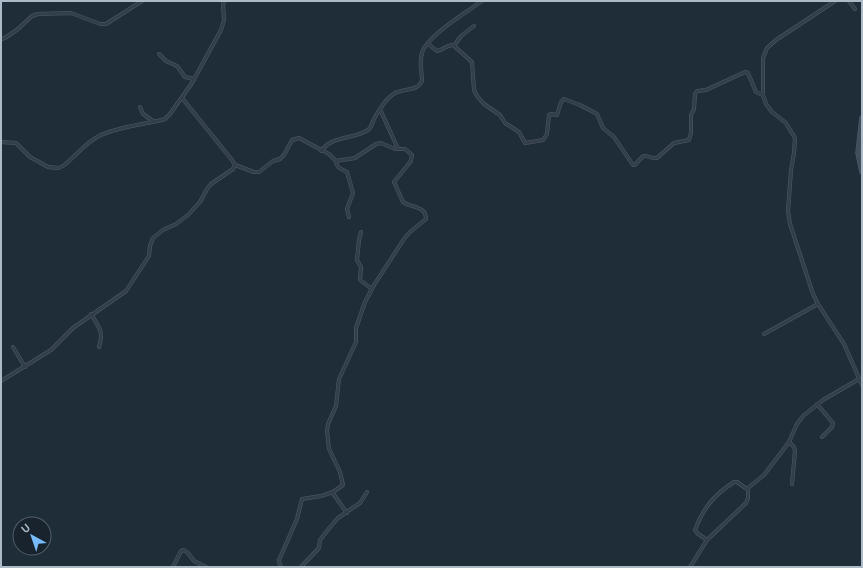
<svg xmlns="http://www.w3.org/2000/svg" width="863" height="568" viewBox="0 0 863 568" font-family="'DM Sans',sans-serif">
	<rect width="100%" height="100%" fill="#1f2d38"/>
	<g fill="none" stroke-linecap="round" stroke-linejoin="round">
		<defs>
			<g id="street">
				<polyline points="835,1 776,40 767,48 763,58 763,95 766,104 772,112 786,123 795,138 794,153 791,170 788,211 790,224 813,294 818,304 844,344 862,385"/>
				<polyline points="849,1 855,9"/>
				<polyline points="1,39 5,38 18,29 32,16 38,14 71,13 100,24 106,24 142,1"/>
				<path d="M 428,44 L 437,51 C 443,50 447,45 453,45 L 472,62 L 474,90 L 477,96 L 484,104 L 500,115 L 505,123 L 519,132 L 525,143 L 543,140 L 547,134 L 549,115 L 551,114 L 557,115 L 561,102 L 564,99 L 580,105 L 597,114 L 603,128 L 614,137 L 633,165 L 635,165 C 648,149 643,159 657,158 L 674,143 L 689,140 L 691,133 L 691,115 L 694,109 L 695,94 L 697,91 L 706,90 L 745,72 L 748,73 L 756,92 L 763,95"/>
				<polyline points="454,46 461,36 474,26"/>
				<polyline points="159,54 166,61 177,66 185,77 194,79"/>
				<polyline points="140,107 143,114 153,121"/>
				<polyline points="380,109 398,149"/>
				<path d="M 1,142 L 16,143 L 30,157 L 48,167 L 58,168 L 63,166 C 75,157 85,143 99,136 C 119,126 144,125 165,119 L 170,114 L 192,83 L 221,30 L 224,20 L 223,4 L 225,1"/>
				<path d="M 321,151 C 333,135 352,140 368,130 C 372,127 372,123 374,119 C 379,110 386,98 395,93 C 404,88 417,92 422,81 C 422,72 419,62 422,53 C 427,36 467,12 482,1"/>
				<path d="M 235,165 L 254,172 L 259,172 L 273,161 L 280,159 L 284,155 L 292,140 L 299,138 L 329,154 L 336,161 C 337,169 340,168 347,172 L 353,193 L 347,209 L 349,217"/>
				<polyline points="361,232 359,240 357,260 361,267 360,280 372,289"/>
				<path d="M 91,314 C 99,327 104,332 99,347"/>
				<polyline points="764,334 818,304"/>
				<polyline points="13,347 25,367"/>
				<polyline points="1,381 51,350 73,328 126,291 149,256 150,246 153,238 163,230 176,224 188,215 200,202 207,189 211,184 233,169 235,165 232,160 182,98"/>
				<polyline points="817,404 833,423 832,427 822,437"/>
				<polyline points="789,442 794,447 795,451 792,484"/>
				<polyline points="332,492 347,513"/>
				<path d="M 707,540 L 697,533 L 695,530 C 703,508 714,495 734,482 L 737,482 L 747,489"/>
				<polyline points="173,567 181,551 184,550 188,553 194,561 206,567"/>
				<path d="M 281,567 L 280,565 L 279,560 L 297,519 L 302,499 L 321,496 L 333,492 L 343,485 L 340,472 L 329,449 L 327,431 L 328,424 L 336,406 L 339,379 L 356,342 L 356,328 L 365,302 L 374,285 L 404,239 L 410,232 L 426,219 C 426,206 412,208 403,202 L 394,182 L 411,161 L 412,155 L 405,149 L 395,149 L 381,143 L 376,144 L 355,158 L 336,161"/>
				<polyline points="301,567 319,548 320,540 331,526 338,518 360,503 367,492"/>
				<polyline points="690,567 707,540 746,503 748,498 748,488 764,475 780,454 789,442 797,424 803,416 823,400 859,379"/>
			</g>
			<polyline id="secondary" points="862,118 858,153 862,172"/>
		</defs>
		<use href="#street" stroke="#505c67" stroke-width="4"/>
		<use href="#secondary" stroke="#505c67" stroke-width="5.5"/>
		<use href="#street" stroke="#323e49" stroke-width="3"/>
		<use href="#secondary" stroke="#404e5c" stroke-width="4.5"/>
	</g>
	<rect width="863" height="568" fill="none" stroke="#acb9c6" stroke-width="4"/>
	<g transform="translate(32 536) rotate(320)"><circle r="19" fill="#18232d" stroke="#535f6a"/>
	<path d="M0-3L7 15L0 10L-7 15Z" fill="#78bcfe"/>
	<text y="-6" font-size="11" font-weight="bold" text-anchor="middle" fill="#acb9c6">U</text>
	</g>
</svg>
